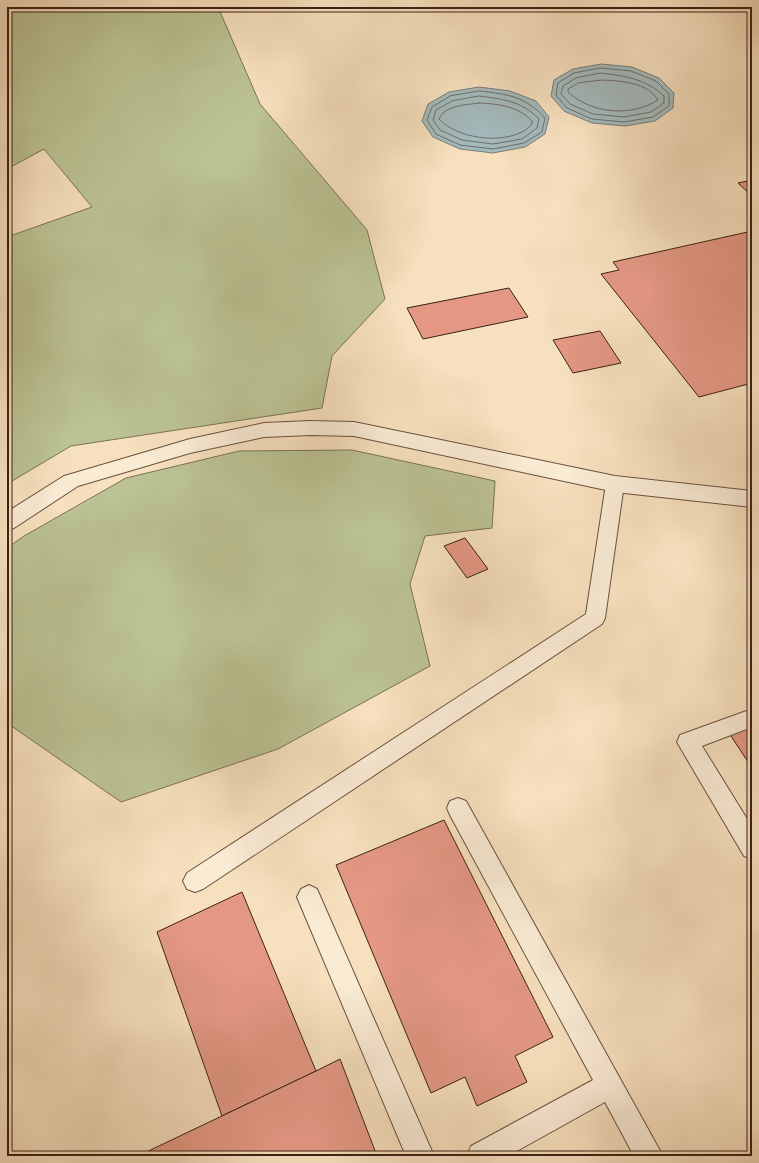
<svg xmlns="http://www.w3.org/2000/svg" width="759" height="1163" viewBox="0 0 759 1163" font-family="Alegreya,serif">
	<rect width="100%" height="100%" fill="#f7e0be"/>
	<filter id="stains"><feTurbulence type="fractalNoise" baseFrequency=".005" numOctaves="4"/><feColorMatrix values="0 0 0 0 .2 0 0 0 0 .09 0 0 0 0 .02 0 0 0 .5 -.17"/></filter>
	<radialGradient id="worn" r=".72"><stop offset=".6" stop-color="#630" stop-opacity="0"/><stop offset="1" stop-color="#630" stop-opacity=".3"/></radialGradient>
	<g fill="#bbc293" stroke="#7b7254">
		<polygon points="7,7 218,7 260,104 367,230 385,299 332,356 322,408 71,446 7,484 7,237 92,207 44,149 7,169"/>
		<polygon points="352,450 495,481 492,528 425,536 410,584 430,666 278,749 121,802 7,723 7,548 24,536 126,478 239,451"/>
	</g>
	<g fill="#a3babd" stroke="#797d79">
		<polygon points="601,64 632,67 659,78 674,93 673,108 655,121 625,126 592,123 564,111 551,96 554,80 573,69"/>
		<polygon points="479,87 510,91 536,101 549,117 545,134 525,147 493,153 460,149 433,137 422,121 428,104 449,92"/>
	</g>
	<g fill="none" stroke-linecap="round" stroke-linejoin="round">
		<g stroke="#6f6e68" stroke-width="1">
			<polygon points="601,68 631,71 656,81 669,94 669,106 653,117 624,122 592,119 567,108 556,95 558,83 574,73"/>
			<path d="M 601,73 C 625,76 646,79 664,96 L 664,103 L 651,112 L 624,117 L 593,114 L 570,104 L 561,94 L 563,86 L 576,78 Z"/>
			<path d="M 602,80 C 621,81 647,82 658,100 C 631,117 592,114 568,92 L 568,89 L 578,83 Z"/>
			<path d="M 479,91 C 507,94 525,96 545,118 L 542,132 L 524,143 L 493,149 L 460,145 L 436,134 L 427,120 L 432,107 L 450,96 Z"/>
			<path d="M 479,96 C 502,99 522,101 539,119 L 537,128 L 522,139 L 493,144 L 462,140 L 440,130 L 433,120 L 436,110 L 452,101 Z"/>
			<path d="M 479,103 C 499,104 518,106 532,121 L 532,124 C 529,127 526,130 522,132 C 498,144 457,138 439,119 C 445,105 466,105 479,103 Z"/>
		</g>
	</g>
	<g fill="#e49884" stroke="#3b2114">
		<polygon points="752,180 752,196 738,183"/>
		<polygon points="752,231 752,383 699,397 601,274 619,270 613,262"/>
		<polygon points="509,288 528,317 423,339 407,308"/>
		<polygon points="600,331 621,363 573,373 553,340"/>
		<polygon points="465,538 488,569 467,578 444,546"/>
		<polygon points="752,721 752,768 727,730"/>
		<polygon points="444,820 553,1037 515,1056 527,1082 477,1106 465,1077 431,1093 336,865"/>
		<polygon points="242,892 316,1071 222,1116 157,932"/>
		<polygon points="7,1054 11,1071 7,1073"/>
		<polygon points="340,1059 377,1156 138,1156 316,1071"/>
	</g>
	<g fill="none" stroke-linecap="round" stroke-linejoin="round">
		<defs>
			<g id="service">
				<polygon points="615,478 621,479 624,484 605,618 602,624 203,889 195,892 187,889 183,881 187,873 586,614 606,484 609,479"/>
				<polygon points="752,709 752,727 702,746 752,827 752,859 744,856 677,742 680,735"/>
				<polygon points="458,798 466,801 663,1156 634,1156 605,1102 508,1156 467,1156 471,1146 593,1080 450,815 447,808 450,801"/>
				<polygon points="309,885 317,889 434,1156 406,1156 297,897 301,889"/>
			</g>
			<polygon id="minor" points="310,421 354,422 615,476 752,491 752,507 615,492 354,436 310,435 264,437 190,453 78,486 14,528 7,530 7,512 64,476 71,474 190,439 264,423"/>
		</defs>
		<use href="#service" stroke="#6a513e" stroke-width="2"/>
		<use href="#minor" stroke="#6a513e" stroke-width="2"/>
		<use href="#service" fill="#faebd5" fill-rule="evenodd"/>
		<use href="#minor" fill="#faebd5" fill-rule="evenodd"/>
	</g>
	<rect width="759" height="1163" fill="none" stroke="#f7e0be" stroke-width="24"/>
	<rect x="8" y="8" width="743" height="1147" fill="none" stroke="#3b2114" stroke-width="2"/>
	<rect x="12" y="12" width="735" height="1139" fill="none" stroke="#3b2114"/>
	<rect width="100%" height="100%" filter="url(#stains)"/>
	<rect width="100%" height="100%" fill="url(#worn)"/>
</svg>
